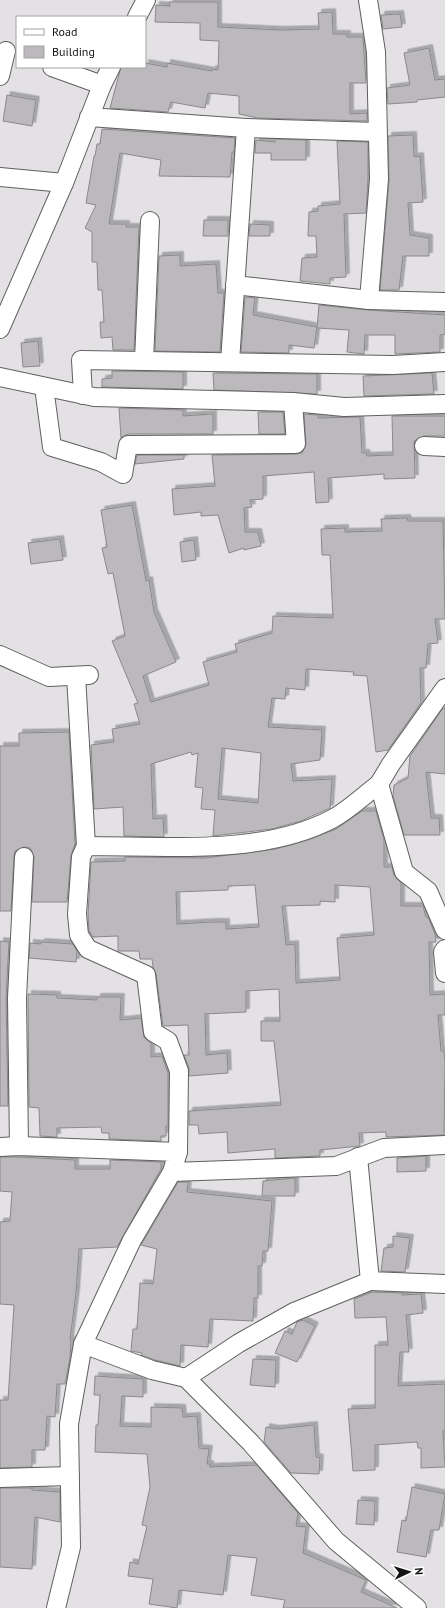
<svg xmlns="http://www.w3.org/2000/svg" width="445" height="1608" viewBox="0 0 445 1608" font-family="'PT Sans',sans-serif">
	<defs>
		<filter id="shadow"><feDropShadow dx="3.5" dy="-3.5" stdDeviation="0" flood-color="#0004"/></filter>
	</defs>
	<rect width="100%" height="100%" fill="#e3e1e4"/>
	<g fill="#bbb9bc" stroke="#8a888a" fill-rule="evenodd" filter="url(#shadow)">
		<polygon points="169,2 218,2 218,27 281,30 319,29 318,13 332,12 333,34 347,34 347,37 363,37 366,83 350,83 350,114 367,113 367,121 258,118 239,114 239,96 208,93 205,108 171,102 168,112 110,108 121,67 145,67 145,63 167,67 167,63 212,71 212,69 218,70 219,41 200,40 200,23 155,22 156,5 170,6"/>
		<polygon points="400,14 402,27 383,29 381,15"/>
		<polygon points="429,48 435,80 445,79 445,97 417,100 417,102 388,104 387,88 410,85 404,53"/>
		<polygon points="7,95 36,100 32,126 3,121"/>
		<polygon points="102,129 235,138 234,152 232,152 230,177 159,176 161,160 120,153 109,224 126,224 126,227 139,227 134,350 113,350 112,337 101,338 100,322 104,322 102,290 98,290 97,262 92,262 92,232 85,228 96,205 86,203 94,156 95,156 97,144 100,144"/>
		<polygon points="413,135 414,157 420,156 423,202 408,203 410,235 429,238 429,256 403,256 399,290 380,290 389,180 388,136"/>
		<polygon points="275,139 306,140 306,160 271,160 271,153 255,153 256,140 275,142"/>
		<polygon points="337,141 368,142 368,179 366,213 344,214 346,277 330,278 330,284 300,281 302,258 317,257 316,236 308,236 309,212 318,211 318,206 340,204"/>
		<polygon points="204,220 228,220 228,236 203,236"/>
		<polygon points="250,224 270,225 270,236 249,236"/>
		<polygon points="180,255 180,266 216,264 218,293 224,293 220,352 155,351 159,256"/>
		<polygon points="245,297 255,298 253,315 317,327 314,348 289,345 289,353 241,352"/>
		<polygon points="319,305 368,310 445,315 445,334 440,335 440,352 395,354 395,335 365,335 364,354 347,352 349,330 317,328"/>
		<polygon points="38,341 40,366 23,367 21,343"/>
		<polygon points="112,371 183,372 183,389 102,387 102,379 112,378"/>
		<polygon points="213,373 317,374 317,394 214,390"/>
		<polygon points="432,373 434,394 364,396 363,376"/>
		<polygon points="119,408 183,410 183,416 213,414 213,434 128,434 121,438"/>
		<polygon points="258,412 283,412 285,434 259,434"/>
		<polygon points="304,414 318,415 318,418 360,417 362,453 366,453 367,456 393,455 392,416 445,416 445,436 424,436 414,441 415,478 384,479 384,474 328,478 329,502 316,503 314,472 263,476 263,499 250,500 252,507 244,508 245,532 258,532 261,546 244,550 244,548 229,553 218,515 201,516 201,512 174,515 172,489 215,486 212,455 296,454 302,453 306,444"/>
		<polygon points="137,455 184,455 184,459 135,464"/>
		<path d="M 132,505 L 146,581 L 149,580 L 154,612 L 176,662 L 143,676 L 151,702 L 209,685 L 203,662 L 237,652 L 235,644 L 272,633 L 273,616 L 333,618 L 330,555 L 322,555 L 321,529 L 345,528 L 345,532 L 382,531 L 381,519 L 407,518 L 408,521 L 443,521 L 445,619 L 435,619 L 438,643 L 428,644 L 426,668 L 420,668 L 421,703 L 388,750 L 376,752 L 367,676 L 353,675 L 354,672 L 306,669 L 305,690 L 286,688 L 285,699 L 272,698 L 268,727 L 322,730 L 320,760 L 291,764 L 293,781 L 332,779 L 330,808 L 301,821 L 272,829 L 213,836 L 215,810 L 201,809 L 203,788 L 195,787 L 198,753 L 192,755 L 191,752 L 151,764 L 153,819 L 163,818 L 164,837 L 124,836 L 123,807 L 94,809 L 91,745 L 114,742 L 112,729 L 140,724 L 134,704 L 138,703 L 112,641 L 125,636 L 113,573 L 108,574 L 102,548 L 107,547 L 101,510 ZM 222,748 L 261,753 L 258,803 L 218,799 Z"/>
		<polygon points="60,539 63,560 31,564 28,543"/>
		<polygon points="194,540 196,560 182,562 180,542"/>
		<polygon points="443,708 445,708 445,774 426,772 431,818 439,818 440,835 404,835 393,796 394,785 408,778 410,756"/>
		<polygon points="69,732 75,844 71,856 67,902 32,902 34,857 30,848 24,847 15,851 14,856 11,911 0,911 0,746 19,746 19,733"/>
		<path d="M 362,811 L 376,811 L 384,840 L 384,867 L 392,867 L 394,875 L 401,883 L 401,906 L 423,906 L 426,917 L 428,917 L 435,934 L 436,942 L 429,942 L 430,995 L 445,994 L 445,1015 L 438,1015 L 441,1051 L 444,1051 L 445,1063 L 444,1135 L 386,1137 L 386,1132 L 359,1133 L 360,1146 L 320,1150 L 320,1156 L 275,1158 L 275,1149 L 228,1153 L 227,1132 L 199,1134 L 198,1125 L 189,1125 L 189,1111 L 281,1105 L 274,1041 L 261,1041 L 261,1021 L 280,1021 L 279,989 L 246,991 L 246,1012 L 205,1014 L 206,1055 L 227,1053 L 228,1073 L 189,1076 L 189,1068 L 184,1055 L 189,1055 L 188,1025 L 163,1026 L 156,974 L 153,967 L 152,959 L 140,959 L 139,951 L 118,951 L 118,936 L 93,937 L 89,931 L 88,914 L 91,862 L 125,861 L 125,857 L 205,858 L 276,849 L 308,840 L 336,829 ZM 255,885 L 259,927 L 226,929 L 226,922 L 213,922 L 177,924 L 176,892 L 228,890 L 228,886 ZM 335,885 L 370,887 L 374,935 L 337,938 L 340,980 L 296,983 L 295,944 L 286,945 L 282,906 L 320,905 L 320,901 L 335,902 Z"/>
		<polygon points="0,941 9,942 6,998 8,1106 0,1106"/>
		<polygon points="41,942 73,944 77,951 76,962 29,958 30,943 41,944"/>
		<polygon points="28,994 57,995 57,998 97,1000 97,997 121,997 120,1020 141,1018 144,1037 151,1043 151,1057 162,1056 168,1073 168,1126 166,1126 166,1136 161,1136 161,1141 109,1139 109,1133 102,1133 101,1127 57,1128 57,1137 40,1136 39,1108 29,1107"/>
		<polygon points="426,1156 426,1171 397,1172 397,1158"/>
		<polygon points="0,1157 19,1157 75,1160 75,1169 110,1169 110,1160 161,1162 161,1169 117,1247 79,1249 76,1293 70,1339 71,1339 70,1358 65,1384 57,1384 55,1417 47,1416 45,1450 32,1450 32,1467 0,1468 0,1400 8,1400 14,1305 0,1304 0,1222 10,1221 12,1192 0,1191"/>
		<polygon points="295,1178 295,1196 262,1196 263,1181"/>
		<polygon points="178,1182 188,1182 187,1192 272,1201 268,1251 263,1251 262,1266 258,1266 258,1298 254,1298 253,1321 210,1319 208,1347 181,1345 180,1366 155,1360 141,1355 142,1353 131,1351 133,1329 137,1329 140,1283 153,1284 157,1249 141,1245"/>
		<polygon points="393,1236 410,1238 405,1272 381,1271 384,1248 393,1247"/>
		<polygon points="372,1292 402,1293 402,1295 421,1294 423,1313 406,1315 409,1352 400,1352 398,1386 445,1384 445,1431 443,1431 445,1467 421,1468 421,1448 418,1448 417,1442 375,1445 375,1470 353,1471 348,1409 375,1408 375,1345 388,1345 386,1317 355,1318 354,1299"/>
		<polygon points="303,1320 315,1326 297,1362 275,1353 285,1331 292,1334 297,1322"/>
		<polygon points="253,1359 276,1360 275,1387 250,1385"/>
		<polygon points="95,1376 143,1379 143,1397 122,1396 120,1426 151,1427 151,1407 182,1408 183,1417 197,1416 199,1448 209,1449 207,1464 210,1464 210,1467 257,1465 298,1513 296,1526 306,1527 303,1553 366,1580 361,1592 397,1608 283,1608 285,1600 251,1595 257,1558 228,1555 223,1595 179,1590 177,1608 149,1604 153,1579 128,1576 130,1562 138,1564 147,1526 142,1525 150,1487 147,1454 95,1452 96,1425 98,1425 100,1395 94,1395"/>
		<polygon points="314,1425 316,1457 320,1458 319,1474 291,1473 264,1442 266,1427 276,1429"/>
		<polygon points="412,1487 445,1494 439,1530 431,1530 426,1557 397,1552 402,1520 406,1521"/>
		<polygon points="0,1488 32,1488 32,1490 60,1492 60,1522 35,1517 32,1569 0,1567"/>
		<polygon points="358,1500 375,1501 374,1525 356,1524"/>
	</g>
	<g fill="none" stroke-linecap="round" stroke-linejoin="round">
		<defs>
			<g id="minor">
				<polyline points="137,17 146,0"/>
				<polyline points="52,67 102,85"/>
				<polyline points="0,76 6,51"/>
				<polyline points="89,117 246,128 230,362"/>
				<polyline points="246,128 377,132"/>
				<polyline points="0,177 64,183"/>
				<polyline points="235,285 369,300 379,179 376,52 368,0"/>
				<polyline points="369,300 445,302"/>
				<polyline points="0,329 64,183 102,85 111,67"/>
				<polyline points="144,361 150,221"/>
				<polyline points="0,377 94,397 293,402 344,407 445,404"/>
				<polyline points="44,387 52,447 101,462 123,474 128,445 296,444 293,402"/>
				<polyline points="83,395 81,360 393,365 445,362"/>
				<polyline points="424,446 445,447"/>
				<polyline points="0,655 49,677 89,675"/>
				<polyline points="76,676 86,846"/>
				<polyline points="379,784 391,764 445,688"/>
				<polyline points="445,949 443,952 445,973"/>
				<polyline points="19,1146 17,998 24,857"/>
				<polyline points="0,1147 19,1146 178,1152 172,1172 336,1166 384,1148 445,1145"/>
				<path d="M 178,1152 L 179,1071 L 168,1041 L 153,1032 L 146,975 L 88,949 L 79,935 L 77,914 L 81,857 L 86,846 C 165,846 261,856 332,819 C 349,810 364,795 379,784 L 404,872 L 428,891 L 445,930"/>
				<polyline points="358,1157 370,1281 445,1284"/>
				<polyline points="172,1172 132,1240 83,1344 152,1370 186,1378"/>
				<polyline points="370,1281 294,1312 239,1343 186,1378 251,1443 336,1541 417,1608"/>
				<polyline points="0,1478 70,1476"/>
				<polyline points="56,1608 71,1547 69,1424 83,1344"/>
			</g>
		</defs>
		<use href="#minor" stroke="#615f61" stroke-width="20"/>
		<use href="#minor" stroke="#fff" stroke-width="18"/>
	</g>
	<rect x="16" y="16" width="130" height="52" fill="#ffffff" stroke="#a1a1a1"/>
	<rect x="24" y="29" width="20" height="6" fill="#ffffff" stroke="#a1a1a1"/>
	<text x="52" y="36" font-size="12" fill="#151415">Road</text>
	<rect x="24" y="46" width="20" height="12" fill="#bbb9bc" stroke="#a1a1a1"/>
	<text x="52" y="56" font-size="12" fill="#151415">Building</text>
	<g transform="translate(409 1572) rotate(86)" stroke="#ffffff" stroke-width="3" paint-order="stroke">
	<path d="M0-3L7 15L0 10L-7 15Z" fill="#151415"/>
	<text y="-6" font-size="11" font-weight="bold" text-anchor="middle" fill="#151415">N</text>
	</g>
</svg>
